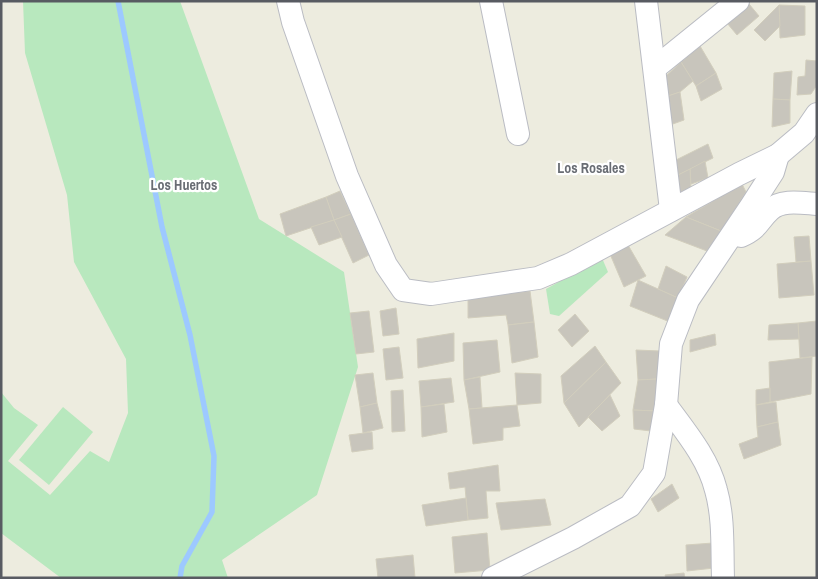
<svg xmlns="http://www.w3.org/2000/svg" width="818" height="579" viewBox="0 0 818 579" font-family="'Archivo Narrow',sans-serif">
	<rect width="100%" height="100%" fill="#edecdf"/>
	<g fill="#b8e8be">
		<polygon points="23,1 180,1 259,219 344,272 358,367 317,495 222,560 228,578 61,578 1,533 1,392 14,408 38,425 8,461 50,495 90,451 109,462 128,413 126,359 74,262 67,195 25,53"/>
		<polygon points="602,258 608,272 559,316 550,314 546,289"/>
		<polygon points="63,407 93,432 49,485 19,460"/>
	</g>
	<g fill="none" stroke-linecap="round" stroke-linejoin="round">
		<polyline stroke="#9dc9ff" stroke-width="5.5" points="118,1 162,227 190,335 214,456 212,512 182,566 180,578"/>
	</g>
	<g fill="#c8c5bc" stroke="#d2cebd">
		<polygon points="749,4 759,16 737,35 727,23"/>
		<polygon points="779,5 805,6 805,35 780,38"/>
		<polygon points="779,5 780,26 765,41 754,30"/>
		<polygon points="700,46 716,73 696,86 681,62"/>
		<polygon points="806,60 817,61 817,85 811,94 797,95 798,77 805,76"/>
		<polygon points="681,62 693,81 680,92 668,96 665,77"/>
		<polygon points="792,71 790,100 773,99 774,73"/>
		<polygon points="716,73 722,89 701,101 696,86"/>
		<polygon points="680,92 684,120 670,125 668,96"/>
		<polygon points="773,99 790,100 790,123 772,127"/>
		<polygon points="708,144 713,158 676,176 672,162"/>
		<polygon points="705,161 708,178 691,184 690,169"/>
		<polygon points="690,169 691,191 676,198 676,176"/>
		<polygon points="742,184 746,192 721,231 686,217"/>
		<polygon points="340,191 351,214 334,220 326,197"/>
		<polygon points="326,197 334,220 286,236 280,214"/>
		<polygon points="351,214 369,255 353,263 334,220"/>
		<polygon points="686,217 721,231 707,251 665,235"/>
		<polygon points="334,220 342,237 319,245 311,227"/>
		<polygon points="809,236 811,261 796,262 794,237"/>
		<polygon points="628,245 646,276 624,287 610,254"/>
		<polygon points="811,261 814,295 779,298 777,264"/>
		<polygon points="666,266 687,277 678,298 658,289"/>
		<polygon points="638,280 678,298 670,322 630,306"/>
		<polygon points="530,291 534,322 508,325 506,315 468,318 468,298"/>
		<polygon points="396,308 399,334 383,336 380,311"/>
		<polygon points="369,311 374,352 356,354 350,313"/>
		<polygon points="575,314 589,331 572,347 558,330"/>
		<polygon points="817,321 817,356 800,358 798,323"/>
		<polygon points="534,322 538,357 512,363 508,325"/>
		<polygon points="798,323 799,339 768,340 769,325"/>
		<polygon points="454,333 454,361 418,368 417,339"/>
		<polygon points="715,334 716,345 690,352 690,340"/>
		<polygon points="497,340 500,372 464,380 463,343"/>
		<polygon points="595,346 606,362 564,403 561,376"/>
		<polygon points="399,347 403,378 386,380 383,349"/>
		<polygon points="636,350 660,351 657,379 638,380"/>
		<polygon points="812,357 811,394 770,402 769,362"/>
		<polygon points="606,362 621,383 579,427 564,403"/>
		<polygon points="373,373 377,403 360,407 355,375"/>
		<polygon points="515,373 541,374 541,403 517,405"/>
		<polygon points="480,377 482,408 469,409 464,380"/>
		<polygon points="451,378 454,402 421,407 419,381"/>
		<polygon points="657,379 656,411 633,410 638,380"/>
		<polygon points="770,388 770,402 756,405 756,390"/>
		<polygon points="403,390 405,431 392,432 391,391"/>
		<polygon points="610,395 620,416 602,431 588,417"/>
		<polygon points="776,402 778,422 757,427 756,405"/>
		<polygon points="377,403 383,428 363,433 360,407"/>
		<polygon points="444,404 447,432 422,437 421,407"/>
		<polygon points="517,405 520,426 503,428 503,440 473,444 469,409"/>
		<polygon points="633,410 656,411 651,431 634,429"/>
		<polygon points="778,422 781,445 744,459 739,444 758,437 757,427"/>
		<polygon points="372,432 373,449 352,452 349,435"/>
		<polygon points="498,465 500,491 486,491 488,518 468,520 465,487 450,489 448,473"/>
		<polygon points="672,484 679,498 658,512 651,499"/>
		<polygon points="466,498 468,520 426,526 422,505"/>
		<polygon points="545,499 551,525 501,530 496,503"/>
		<polygon points="487,533 490,570 455,573 452,537"/>
		<polygon points="713,543 714,568 687,571 686,545"/>
		<polygon points="413,555 415,578 378,578 376,559"/>
		<polygon points="684,573 685,578 666,578 665,575"/>
	</g>
	<g fill="none" stroke-linecap="round" stroke-linejoin="round">
		<defs>
			<g id="minor">
				<polyline points="288,1 293,22 347,176 386,265 403,290 431,294 538,278 571,264 739,174 778,155 804,133 817,114"/>
				<polyline points="491,1 518,134"/>
				<polyline points="646,1 671,210"/>
				<polyline points="655,68 738,1"/>
				<path d="M 734,234 L 741,236 C 759,228 757,222 770,210 C 781,199 802,203 817,204"/>
				<path d="M 666,405 C 685,431 708,458 716,490 C 724,518 722,549 723,578"/>
				<polyline points="493,578 573,538 630,506 654,473 666,405 671,344 688,300 751,206 773,172 778,155"/>
			</g>
		</defs>
		<use href="#minor" stroke="#babcc3" stroke-width="24"/>
		<use href="#minor" stroke="#fff" stroke-width="22"/>
	</g>
	<g text-anchor="middle" stroke-width="4.5" stroke-linejoin="round" paint-order="stroke">
		<g font-size="14" font-weight="bold" fill="#696d74" stroke="#fff">
			<text x="591" y="173">Los Rosales</text>
			<text x="184" y="190">Los Huertos</text>
		</g>
	</g>
	<rect width="818" height="579" fill="none" stroke="#585b62" stroke-width="5"/>
</svg>
